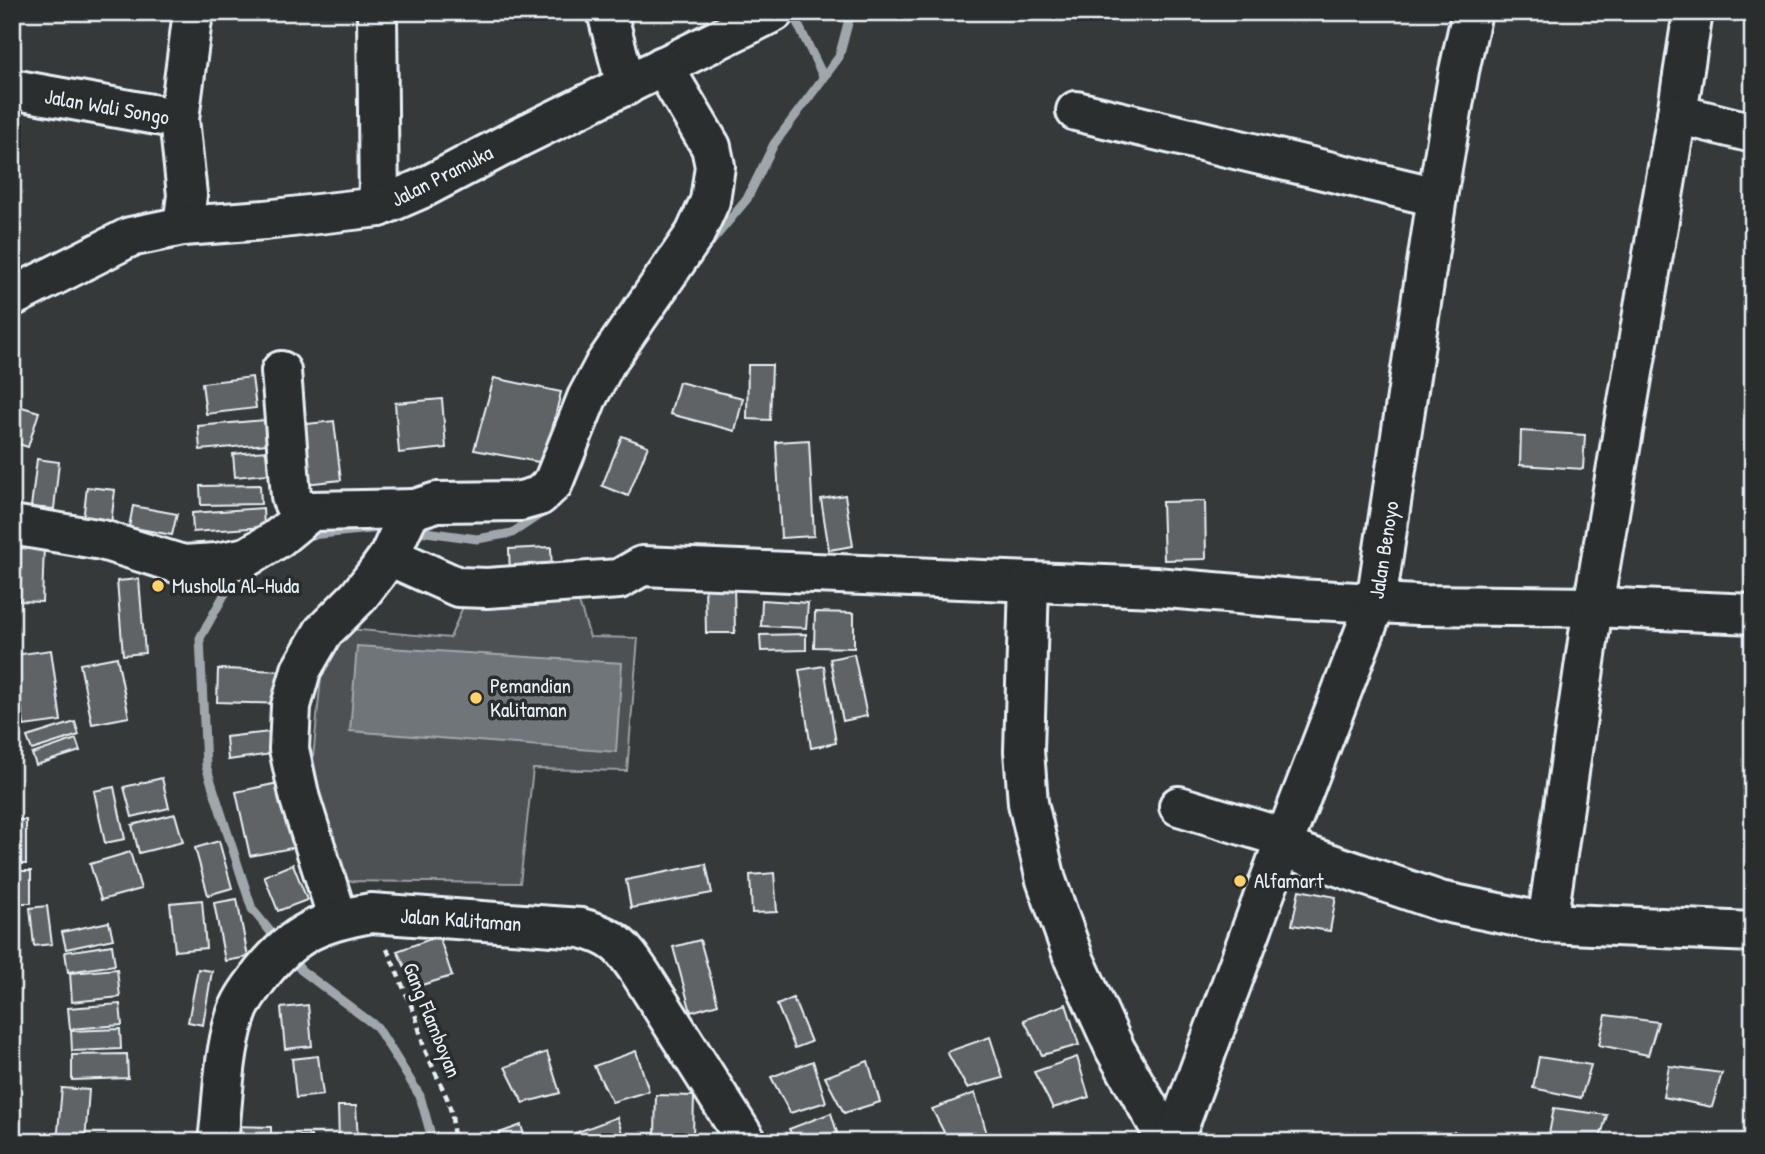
<svg xmlns="http://www.w3.org/2000/svg" width="1765" height="1154" viewBox="0 0 1765 1154" font-family="'Patrick Hand',sans-serif">
	<rect width="100%" height="100%" fill="#35393a"/>
	<filter id="ink" filterUnits="userSpaceOnUse"><feTurbulence type="fractalNoise" baseFrequency=".0143" numOctaves="2"/><feDisplacementMap in="SourceGraphic" scale="14" xChannelSelector="R" yChannelSelector="G"/><feConvolveMatrix kernelMatrix="1 2 1 2 8 2 1 2 1" color-interpolation-filters="sRGB"/></filter>
	<g filter="url(#ink)">
		<polygon fill="#4d5152" stroke="#9aa1a5" stroke-width="2" points="575,590 590,637 638,638 627,771 533,769 520,883 337,881 313,758 326,627 450,638 469,592"/>
		<polygon fill="#707579" stroke="#a0a7ac" stroke-width="2" points="357,646 622,663 616,752 350,731"/>
		<g fill="none" stroke-linecap="round" stroke-linejoin="round">
			<g stroke="#a0a7ac" stroke-width="9">
				<polyline points="792,12 824,78"/>
				<polyline points="708,246 747,199 774,144 839,57 851,12"/>
				<polyline points="412,530 477,539 512,533 545,511"/>
				<polyline points="301,536 381,528"/>
				<polyline points="237,572 200,638 206,766 252,909 278,941"/>
				<polyline points="289,955 301,970 377,1027 420,1096 433,1142"/>
			</g>
		</g>
		<g fill="#5f6365" stroke="#e8f1f8" stroke-width="2">
			<polygon points="748,365 772,365 770,420 747,419"/>
			<polygon points="252,377 256,408 206,414 202,383"/>
			<polygon points="494,378 561,392 544,463 474,450"/>
			<polygon points="679,382 743,398 735,431 670,414"/>
			<polygon points="442,399 446,448 399,453 395,403"/>
			<polygon points="15,405 39,412 28,447 12,442 12,413"/>
			<polygon points="265,420 267,444 200,450 198,426"/>
			<polygon points="334,421 341,480 296,485 289,426"/>
			<polygon points="1521,431 1585,435 1583,469 1520,465"/>
			<polygon points="622,436 648,446 628,496 602,486"/>
			<polygon points="809,440 814,536 781,538 776,442"/>
			<polygon points="266,451 268,474 235,477 233,454"/>
			<polygon points="37,459 59,462 54,509 31,507"/>
			<polygon points="260,485 261,504 201,505 200,486"/>
			<polygon points="87,487 115,490 110,532 82,529"/>
			<polygon points="845,495 853,546 829,550 821,499"/>
			<polygon points="1205,501 1206,559 1164,560 1162,502"/>
			<polygon points="133,506 177,514 172,535 129,527"/>
			<polygon points="263,508 264,527 193,532 192,513"/>
			<polygon points="21,545 44,546 42,602 19,601"/>
			<polygon points="551,547 552,573 510,575 509,549"/>
			<polygon points="139,579 145,653 123,655 117,581"/>
			<polygon points="734,584 735,633 706,633 705,585"/>
			<polygon points="762,600 808,603 806,628 761,626"/>
			<polygon points="815,612 854,613 854,648 814,647"/>
			<polygon points="806,634 806,650 761,651 760,635"/>
			<polygon points="51,650 61,721 24,726 14,655"/>
			<polygon points="854,654 867,716 843,721 830,659"/>
			<polygon points="117,657 129,717 92,724 80,664"/>
			<polygon points="824,666 836,743 811,748 799,670"/>
			<polygon points="218,669 285,671 284,704 217,702"/>
			<polygon points="75,722 79,735 32,750 27,737"/>
			<polygon points="269,732 272,754 228,760 226,737"/>
			<polygon points="76,739 80,751 36,765 32,754"/>
			<polygon points="162,778 169,808 132,817 124,787"/>
			<polygon points="283,782 297,847 250,856 236,792"/>
			<polygon points="114,787 125,839 105,843 94,791"/>
			<polygon points="175,814 183,842 139,853 132,825"/>
			<rect x="12" y="820" width="14" height="44"/>
			<polygon points="219,841 232,888 208,895 195,848"/>
			<polygon points="130,852 141,889 101,900 90,864"/>
			<polygon points="293,864 307,900 278,911 264,876"/>
			<polygon points="706,864 712,893 631,908 626,880"/>
			<rect x="15" y="871" width="16" height="32"/>
			<polygon points="774,873 777,912 752,913 750,875"/>
			<polygon points="1299,890 1336,897 1330,931 1292,925"/>
			<polygon points="237,899 248,957 225,961 214,903"/>
			<polygon points="202,900 206,948 175,951 170,903"/>
			<polygon points="47,906 52,944 34,946 30,908"/>
			<polygon points="109,922 113,939 66,949 62,932"/>
			<polygon points="12,930 19,930 17,960 12,960"/>
			<polygon points="439,936 452,976 415,987 397,951"/>
			<polygon points="700,940 718,1004 691,1012 673,947"/>
			<polygon points="112,945 115,965 68,972 65,952"/>
			<polygon points="117,969 120,997 72,1002 70,973"/>
			<polygon points="198,969 212,971 203,1025 188,1022"/>
			<polygon points="793,998 811,1042 795,1048 777,1005"/>
			<polygon points="120,1004 122,1025 70,1029 68,1008"/>
			<polygon points="1066,1004 1079,1045 1042,1055 1024,1020"/>
			<polygon points="308,1005 312,1046 285,1049 281,1008"/>
			<polygon points="1606,1015 1658,1022 1648,1055 1599,1045"/>
			<polygon points="120,1029 121,1049 72,1051 71,1031"/>
			<polygon points="990,1037 1003,1078 967,1088 947,1052"/>
			<polygon points="636,1051 649,1091 612,1102 594,1066"/>
			<polygon points="547,1052 560,1093 523,1103 505,1067"/>
			<polygon points="127,1054 128,1078 72,1080 72,1055"/>
			<polygon points="318,1056 323,1095 296,1098 292,1059"/>
			<polygon points="1077,1057 1089,1097 1053,1108 1034,1072"/>
			<polygon points="1539,1057 1591,1065 1581,1098 1533,1088"/>
			<polygon points="813,1061 826,1102 790,1113 771,1077"/>
			<polygon points="868,1061 880,1102 844,1113 825,1077"/>
			<polygon points="1669,1066 1722,1073 1712,1107 1663,1097"/>
			<polygon points="62,1088 89,1090 85,1142 57,1142"/>
			<polygon points="975,1093 987,1134 962,1142 949,1142 932,1109"/>
			<polygon points="656,1095 694,1096 693,1136 655,1135"/>
			<polygon points="338,1106 356,1106 358,1141 339,1141"/>
			<polygon points="1554,1108 1607,1115 1599,1142 1563,1142 1548,1139"/>
			<polygon points="831,1113 840,1142 796,1142 789,1129"/>
			<polygon points="617,1117 625,1142 579,1142 575,1133"/>
			<polygon points="521,1125 526,1142 478,1141"/>
			<polygon points="231,1126 271,1127 271,1142 231,1142"/>
			<polygon points="1454,1132 1506,1139 1505,1142 1452,1142"/>
			<rect x="277" y="1136" width="34" height="6"/>
			<polygon points="98,1137 122,1137 121,1142 98,1142"/>
		</g>
		<g fill="none" stroke-linecap="round" stroke-linejoin="round">
			<defs>
				<g id="minor">
					<polyline points="377,12 379,207"/>
					<polyline points="607,12 626,86"/>
					<polyline points="1693,12 1677,114 1753,133"/>
					<polyline points="12,89 179,119 187,195 183,226"/>
					<polyline points="1076,111 1437,197"/>
					<polyline points="179,119 193,12"/>
					<polyline points="12,297 130,237 183,226 265,220 379,207 425,187 520,137 774,12"/>
					<path d="M 281,371 L 291,496 C 293,508 301,510 311,511 L 415,509"/>
					<polyline points="12,525 102,540 183,565 217,563 247,557 277,539 311,511"/>
					<polyline points="389,556 458,587 487,588 619,579 642,566 1155,587 1296,599 1418,605 1593,607 1753,614"/>
					<polyline points="1029,582 1024,751 1028,803 1046,880 1074,959 1115,1049 1168,1142"/>
					<polyline points="1179,806 1285,838"/>
					<polyline points="1282,847 1440,901 1547,923 1753,932"/>
					<polyline points="338,919 300,799 289,749 291,706 301,670 323,632 358,597 376,574 389,556 407,517 415,509 437,502 521,501 539,496 553,483 587,398 605,364 695,234 710,201 715,166 711,147 663,66"/>
					<polyline points="1547,923 1593,607 1677,114"/>
					<path d="M 218,1142 C 223,1102 223,1058 235,1019 C 240,1001 251,988 262,973 C 295,932 320,922 371,913 L 581,928 C 615,937 622,946 641,974 L 747,1142"/>
					<polyline points="1173,1142 1282,847 1376,602 1437,197 1459,71 1472,12"/>
				</g>
			</defs>
			<use href="#minor" stroke="#e8f1f8" stroke-width="44"/>
			<polyline stroke="#e8f1f8" stroke-width="4.5" stroke-dasharray="7 5" stroke-linecap="butt" points="387,949 416,1017 424,1048 447,1098 452,1115 454,1142"/>
			<use href="#minor" stroke="#2a2d2e" stroke-width="38"/>
		</g>
	</g>
	<g fill="#ffd166" stroke="#2a2d2e" stroke-width="2.5">
		<circle cx="158" cy="586" r="7"/>
		<circle cx="476" cy="698" r="7"/>
		<circle cx="1240" cy="881" r="7"/>
	</g>
	<g text-anchor="middle" stroke-width="7" stroke-linejoin="round" paint-order="stroke">
		<g font-size="21" fill="#e8f1f8" stroke="#2a2d2e">
			<text transform="translate(107 107) rotate(10)" y="7">Jalan Wali Songo</text>
			<text transform="translate(442 176) rotate(-27)" y="7">Jalan Pramuka</text>
			<text transform="translate(1384 550) rotate(-81)" y="7">Jalan Benoyo</text>
			<text transform="translate(461 920) rotate(4)" y="7">Jalan Kalitaman</text>
			<text transform="translate(432 1020) rotate(68)" y="7">Gang Flamboyan</text>
		</g>
		<g font-size="21" fill="#e8f1f8" stroke="#2a2d2e" text-anchor="start">
			<text x="172" y="593">Musholla Al-Huda</text>
			<text x="490" y="693">Pemandian<tspan x="490" dy="24">Kalitaman</tspan></text>
			<text x="1254" y="888">Alfamart</text>
		</g>
	</g>
	<rect width="1765" height="1154" fill="none" stroke="#2a2d2e" stroke-width="42"/>
	<rect x="21" y="21" width="1723" height="1112" fill="none" stroke="#e8f1f8" stroke-width="2.5" filter="url(#ink)"/>
</svg>
